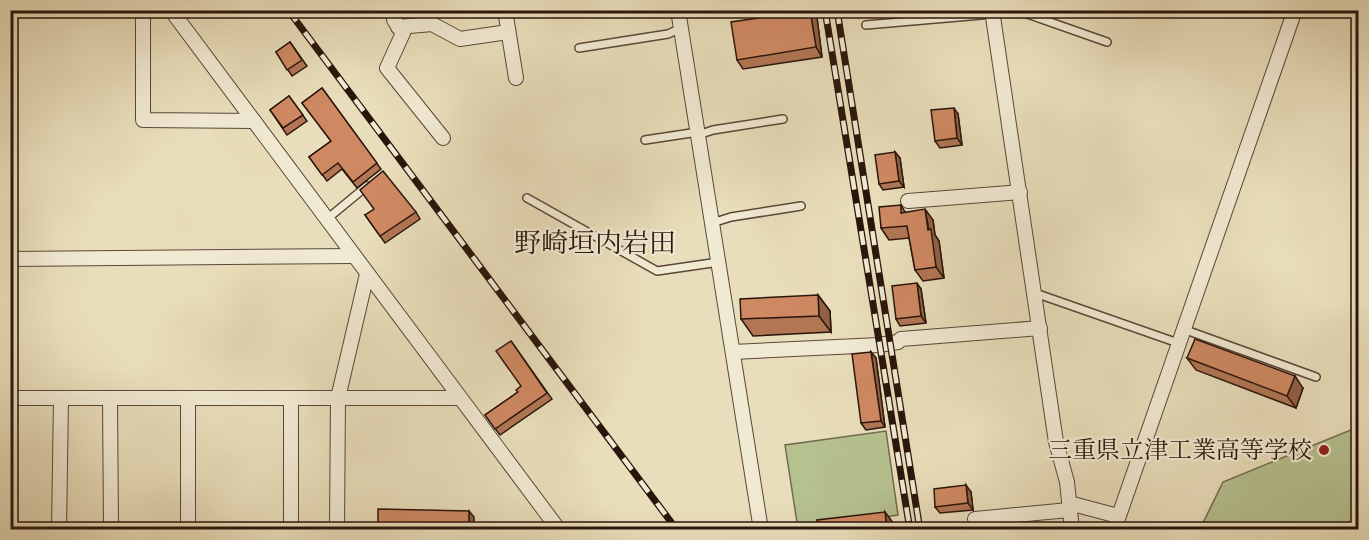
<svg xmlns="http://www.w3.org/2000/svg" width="1369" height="540" viewBox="0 0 1369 540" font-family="Vollkorn,'Noto Serif JP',serif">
	<rect width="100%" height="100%" fill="#e9debb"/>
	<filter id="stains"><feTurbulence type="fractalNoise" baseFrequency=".00333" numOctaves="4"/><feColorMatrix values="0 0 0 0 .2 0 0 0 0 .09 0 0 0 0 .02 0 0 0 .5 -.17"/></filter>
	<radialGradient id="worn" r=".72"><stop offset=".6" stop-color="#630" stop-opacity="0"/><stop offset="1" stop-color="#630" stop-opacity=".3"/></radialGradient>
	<g fill="#b6c190" stroke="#706b4e" stroke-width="1.5">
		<polygon points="1358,427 1358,529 1200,529 1223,482"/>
		<polygon points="886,431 898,515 798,529 785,445"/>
	</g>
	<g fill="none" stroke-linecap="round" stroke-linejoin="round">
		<defs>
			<g id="service">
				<polyline points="1016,10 1107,42"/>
				<polyline points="866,25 993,14"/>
				<polyline points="579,48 668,34 681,28"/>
				<polyline points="698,135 713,130 783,119"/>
				<polyline points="645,140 698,132"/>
				<polyline points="527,198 657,271 719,262"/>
				<polyline points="327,219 367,186"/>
				<polyline points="712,223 731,217 801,206"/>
				<polyline points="1035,293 1178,343"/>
				<polyline points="1183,329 1316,377"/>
			</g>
			<g id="minor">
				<polyline points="143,10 143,120 254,121"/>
				<polyline points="171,10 559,530"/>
				<polyline points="394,10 394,20 403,33 387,68 443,138"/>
				<polyline points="505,10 516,78"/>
				<polyline points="678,10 761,530"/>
				<polyline points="992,10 1056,442 1067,482 1072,530"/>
				<polyline points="398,27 432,24 460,39 508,32"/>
				<polyline points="908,201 1020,192"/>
				<polyline points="10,259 354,256"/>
				<polyline points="733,352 879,345 898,342 901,339 1040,328"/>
				<polyline points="10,398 459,398"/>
				<polyline points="110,398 111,530"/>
				<polyline points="188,398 188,530"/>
				<polyline points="291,398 291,530"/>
				<polyline points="1069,503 1118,516"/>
				<polyline points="975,519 1069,510"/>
				<polyline points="59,530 61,398"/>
				<polyline points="337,530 338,398 367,274"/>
				<polyline points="1114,530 1295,10"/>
			</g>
		</defs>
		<use href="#service" stroke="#5a4738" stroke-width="10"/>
		<use href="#minor" stroke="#5a4738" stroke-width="16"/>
		<use href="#service" stroke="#f1ead3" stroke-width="7"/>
		<use href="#minor" stroke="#f1ead3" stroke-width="14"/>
		<defs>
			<g id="rail">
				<polyline points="288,10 677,530"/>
				<polyline points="825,10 910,530"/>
				<polyline points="837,10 920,530"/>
			</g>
		</defs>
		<use href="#rail" stroke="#2a150c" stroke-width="7"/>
		<use href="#rail" stroke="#f1ead3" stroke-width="4.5" stroke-dasharray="14" stroke-linecap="butt"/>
	</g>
	<g fill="#b27654" stroke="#2a150c" stroke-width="1.5">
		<polygon points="757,10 816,10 822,57 743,69 737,60 758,18"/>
		<polygon points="290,42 307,66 292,76 276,52"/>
		<polygon points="322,88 381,169 357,188 342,169 327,181 309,157 331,141 302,103"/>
		<polygon points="289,96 307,121 287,135 270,110"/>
		<polygon points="958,114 962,145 940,148 935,141"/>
		<polygon points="895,152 900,158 904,187 883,190 879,184"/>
		<polygon points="901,205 905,212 933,220 935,235 939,241 944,278 923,281 915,270 909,238 889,240 881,228"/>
		<polygon points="416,212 420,219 385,243 365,215"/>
		<polygon points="921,289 926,323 900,326 896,319"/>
		<polygon points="818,295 830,311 831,332 753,336 741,319"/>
		<polygon points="511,341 552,399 500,435 485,415 518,392 521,386"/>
		<polygon points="871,352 876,358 885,427 866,430 861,423"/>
		<polygon points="1187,358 1303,388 1296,408 1196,370"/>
		<polygon points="971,492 973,510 940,513 935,507"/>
	</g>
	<g fill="#916045" stroke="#2a150c" stroke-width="1.5">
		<polygon points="810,10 816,10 822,57 816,47"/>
		<polygon points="954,108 958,114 962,145 957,138"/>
		<polygon points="895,152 900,158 904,187 899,181"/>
		<polygon points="925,209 933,220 935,235 939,241 944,278 936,267"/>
		<polygon points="917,283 921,289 926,323 921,316"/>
		<polygon points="818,295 830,311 831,332 819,316"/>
		<polygon points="871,352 876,358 885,427 881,421"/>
		<polygon points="1295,376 1303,388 1296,408 1287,396"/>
		<polygon points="966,485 971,492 973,510 968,503"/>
		<polygon points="469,511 474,517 474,530 469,530"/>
		<polygon points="885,512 894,524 894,530 887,530"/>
	</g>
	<g fill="#cf8962" stroke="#2a150c" stroke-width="1.5">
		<polygon points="757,10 810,10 816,47 737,60 731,22 758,18"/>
		<polygon points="290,42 302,60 287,70 276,52"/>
		<polygon points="322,88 377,163 353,182 338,163 322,175 309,157 331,141 302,103"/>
		<polygon points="289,96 303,115 283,128 270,110"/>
		<polygon points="954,108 957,138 935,141 931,110"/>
		<polygon points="895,152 899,181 879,184 875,155"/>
		<polygon points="383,171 416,212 380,236 365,215 374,209 360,190"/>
		<polygon points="901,205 901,213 925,209 928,230 931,229 936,267 915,270 907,226 881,228 879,207"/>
		<polygon points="917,283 921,316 896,319 892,286"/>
		<polygon points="818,295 819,316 741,319 740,299"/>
		<polygon points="1195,339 1295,376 1287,396 1187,358"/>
		<polygon points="511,341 547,393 495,429 485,415 518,392 516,390 521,386 496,351"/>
		<polygon points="871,352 881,421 861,423 852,354"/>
		<polygon points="966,485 968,503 935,507 934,489"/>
		<polygon points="378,509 469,511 469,530 378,530"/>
		<polygon points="885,512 887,530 819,530 817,520"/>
	</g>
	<circle fill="#8f2418" stroke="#f1ead3" stroke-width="2" cx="1324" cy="450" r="6"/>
	<g text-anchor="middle" stroke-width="4.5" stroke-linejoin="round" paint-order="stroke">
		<g font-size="24" fill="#2a150c" stroke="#f1ead3" text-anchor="end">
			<text x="1312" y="458">三重県立津工業高等学校</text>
		</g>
		<g font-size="27" fill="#2a150c" stroke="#f1ead3">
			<text x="595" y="252">野崎垣内岩田</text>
		</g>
	</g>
	<rect width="1369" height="540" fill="none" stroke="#e9debb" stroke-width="36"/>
	<rect x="12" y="12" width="1345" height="516" fill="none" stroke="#2a150c" stroke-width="3"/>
	<rect x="18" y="18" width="1333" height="504" fill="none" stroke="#2a150c" stroke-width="1.5"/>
	<rect width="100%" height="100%" filter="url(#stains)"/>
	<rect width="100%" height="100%" fill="url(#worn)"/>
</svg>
